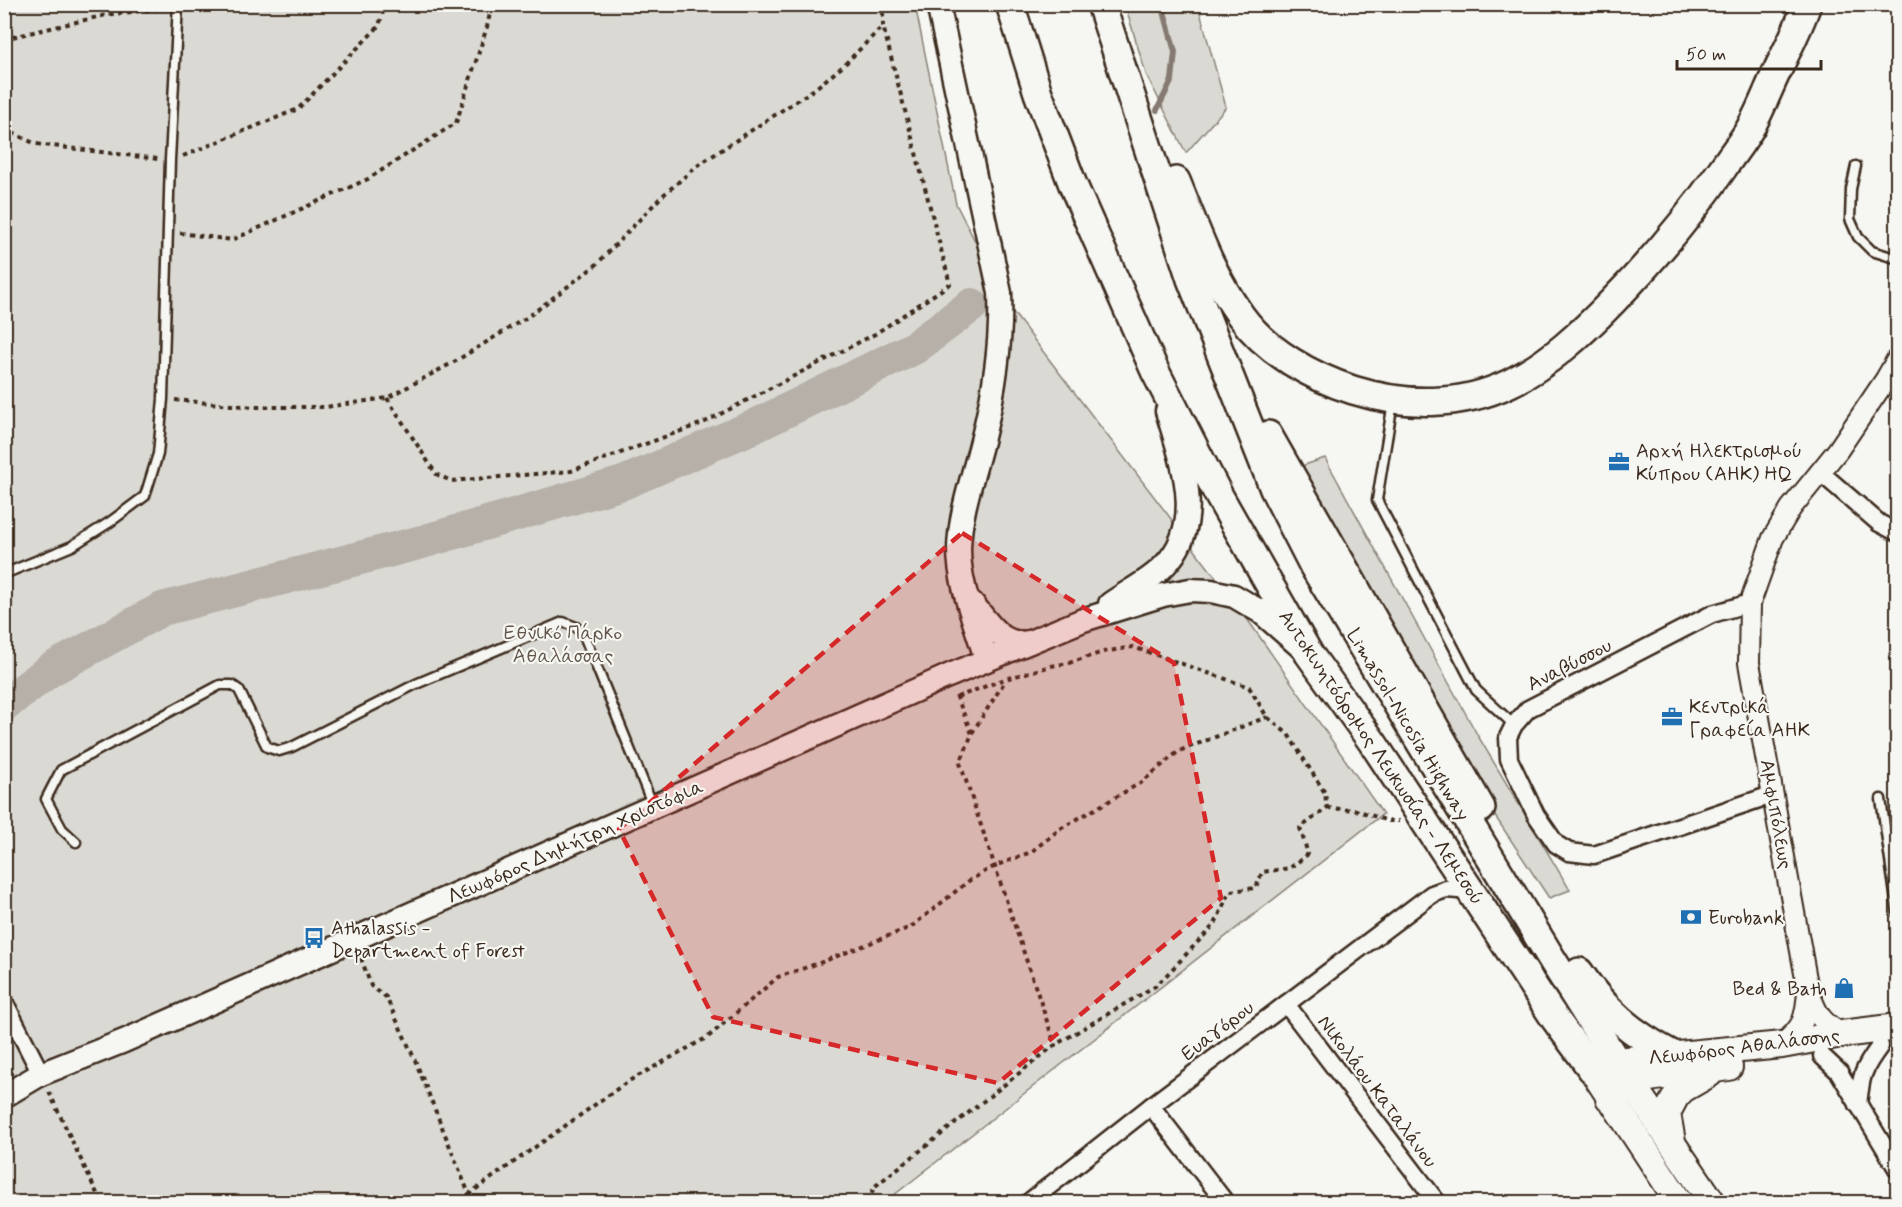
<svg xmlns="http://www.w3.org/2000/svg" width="1902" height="1207" viewBox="0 0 1902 1207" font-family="Mynerve,sans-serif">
	<rect width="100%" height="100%" fill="#f6f6f2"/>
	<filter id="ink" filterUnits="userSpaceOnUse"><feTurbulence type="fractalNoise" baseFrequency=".0167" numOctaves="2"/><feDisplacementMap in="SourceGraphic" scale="12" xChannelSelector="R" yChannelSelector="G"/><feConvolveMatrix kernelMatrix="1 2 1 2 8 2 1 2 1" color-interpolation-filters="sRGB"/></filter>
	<g filter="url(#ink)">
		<g fill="#dad9d3" stroke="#8a8278" stroke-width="1.5">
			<polygon points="5,5 915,5 956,204 1009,307 1243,613 1383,814 885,1202 5,1202"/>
			<polygon points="1125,5 1198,5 1226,107 1186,153 1146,74"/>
			<polygon points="1325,458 1478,736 1570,890 1549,898 1460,763 1299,467"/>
		</g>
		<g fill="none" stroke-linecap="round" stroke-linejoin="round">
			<polyline stroke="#857a71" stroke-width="6" points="1157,110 1172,80 1175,52 1162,4"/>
			<polyline stroke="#b6b0a9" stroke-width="34" points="4,705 50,670 162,609 422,542 623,483 755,426 914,348 972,305"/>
			<defs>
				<g id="service">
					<polyline points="1856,166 1851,189 1850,219 1858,237 1872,251 1898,259"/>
					<polyline points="1393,402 1377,500 1476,690 1514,725"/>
					<polyline points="4,574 72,546 110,522 145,496 158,454 163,399 170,160 178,4"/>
					<polyline points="1881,799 1898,915"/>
					<polyline points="76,842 62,829 46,799 61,770 220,685 232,685 239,690 267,747 279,751 292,747 416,684 563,622 576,627 585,638 653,806"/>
				</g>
				<g id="minor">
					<polyline points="1820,472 1879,523 1898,533"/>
					<polyline points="1750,603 1712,614 1528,709 1514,725 1508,737 1509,759 1536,815 1556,844 1569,852 1594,855 1774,794"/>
					<polyline points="4,1001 41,1074"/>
					<polyline points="1286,1004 1437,1202"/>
					<polyline points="1822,1056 1839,1072 1898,1170"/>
					<path d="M 1858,1105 C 1861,1076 1862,1070 1880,1046"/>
					<polyline points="1151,1106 1225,1202"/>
					<polyline points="1029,1202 1151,1106 1432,894 1446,889 1470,891"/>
				</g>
				<g id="tertiary">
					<path d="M 1842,1034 C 1819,1021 1817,1014 1808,990 L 1749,663 L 1750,603 L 1773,538 L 1791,508 L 1838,450 L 1886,379 L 1898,358"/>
					<path d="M 1782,1045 C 1803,1027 1806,1020 1808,991"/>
				</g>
				<g id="secondary">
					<path d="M 938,4 L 1000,293 C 1002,341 995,387 984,433 C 975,472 960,509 959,549 C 959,586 976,624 986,659"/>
					<path d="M 973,604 C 988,623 1002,647 1029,642"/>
					<path d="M 1110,604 C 1127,592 1148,582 1163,567 C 1207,524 1182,462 1167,411"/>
					<polyline points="4,1096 41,1074 124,1041 948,676 1083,620 1163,595 1190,590 1211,591 1234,596 1261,612 1301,647"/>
				</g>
				<g id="primary">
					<polyline points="1623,1071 1712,1202"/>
					<polyline points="1609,1098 1632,1084 1649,1078 1729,1067"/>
					<polyline points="1672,1142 1667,1113 1676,1096 1683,1089 1709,1074"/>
					<polyline points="1679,1202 1591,1068 1616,1061 1782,1045 1842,1034 1898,1027"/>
				</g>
				<g id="trunk">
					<polyline points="1010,4 1038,93 1073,185 1155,371 1219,496 1309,654 1373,743 1555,1019 1591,1068"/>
					<polyline points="1101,4 1191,279 1274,489 1314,567 1553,961 1616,1061"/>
					<path d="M 1176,181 C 1195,227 1211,275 1241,316 C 1267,352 1312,377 1353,390 C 1404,406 1461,407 1510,383 C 1549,364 1582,333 1612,302 C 1653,260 1690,216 1723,168 C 1733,153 1744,140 1752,125 C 1762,107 1769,87 1778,69 C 1788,48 1799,27 1807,4"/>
					<polyline points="1268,435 1481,808"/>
					<path d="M 1579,972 C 1605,1011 1632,1034 1673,1055"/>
				</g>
			</defs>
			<use href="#service" stroke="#3b2a1e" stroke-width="13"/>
			<use href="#minor" stroke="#3b2a1e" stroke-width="21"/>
			<use href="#tertiary" stroke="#3b2a1e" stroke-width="24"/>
			<use href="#secondary" stroke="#3b2a1e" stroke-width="27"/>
			<use href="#primary" stroke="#3b2a1e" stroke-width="30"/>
			<use href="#trunk" stroke="#3b2a1e" stroke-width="32"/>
			<g stroke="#3b2a1e" stroke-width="4" stroke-dasharray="4.5 4.5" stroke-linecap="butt">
				<polyline points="4,39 106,15 165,8"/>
				<polyline points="4,129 36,144 158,159"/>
				<polyline points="183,156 298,109 379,26 385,4"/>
				<polyline points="180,233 232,240 368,179 456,123 487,27 492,4"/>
				<polyline points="387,398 436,474 451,481 571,471 703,423 875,334 950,284 883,26 883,4"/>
				<polyline points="175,400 254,407 326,407 387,398 454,362 529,316 596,265 661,197 697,166 813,90 842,67 883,26"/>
				<polyline points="957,697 1005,679 1051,666 1069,663 1103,652 1133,647 1249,687 1267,717 1288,734 1325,793 1327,808 1300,828 1308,854 1290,868 1262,872 1256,888 1230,891 1215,924 1157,985 1055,1045"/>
				<polyline points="972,733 1005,681"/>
				<polyline points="1327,808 1356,810 1388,821 1399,821"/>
				<polyline points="361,958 371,986 386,997 415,1060 469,1194 627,1082 708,1037 778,977 822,962 911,927 970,880 995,866 1031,852 1060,829 1142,782 1179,751 1267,717"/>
				<polyline points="49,1092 101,1202"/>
				<polyline points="461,1202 469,1194 475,1202"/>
				<polyline points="868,1202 874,1187 1055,1045 960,763 972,734 956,695"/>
			</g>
			<use href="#service" stroke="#f6f6f2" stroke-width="8"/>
			<use href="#minor" stroke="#f6f6f2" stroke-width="16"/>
			<use href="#tertiary" stroke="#f6f6f2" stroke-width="20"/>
			<use href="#secondary" stroke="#f6f6f2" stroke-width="22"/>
			<use href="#primary" stroke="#f6f6f2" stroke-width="26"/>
			<use href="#trunk" stroke="#f6f6f2" stroke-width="27"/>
		</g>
	</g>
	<path fill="#d62828" fill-opacity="0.2" stroke="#d62828" stroke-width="4.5" stroke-dasharray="12 8" stroke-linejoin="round" d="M 962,533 L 1174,663 L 1221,898 L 998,1083 L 713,1017 L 619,829 Z"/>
	<defs>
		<symbol id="office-bare" viewBox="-9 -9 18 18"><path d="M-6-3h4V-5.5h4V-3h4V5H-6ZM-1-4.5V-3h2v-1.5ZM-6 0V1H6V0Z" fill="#1f6fb2" stroke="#f6f6f2" stroke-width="2.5" paint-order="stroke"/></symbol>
		<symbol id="bank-bare" viewBox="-9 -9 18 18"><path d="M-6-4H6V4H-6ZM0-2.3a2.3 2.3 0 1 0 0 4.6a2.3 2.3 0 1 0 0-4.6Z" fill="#1f6fb2" stroke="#f6f6f2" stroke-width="2.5" paint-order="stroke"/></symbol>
		<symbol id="bus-bare" viewBox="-9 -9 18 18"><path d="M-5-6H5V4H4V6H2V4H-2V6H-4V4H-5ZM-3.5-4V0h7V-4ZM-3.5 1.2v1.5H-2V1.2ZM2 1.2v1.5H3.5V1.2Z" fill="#1f6fb2" stroke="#f6f6f2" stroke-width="2.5" paint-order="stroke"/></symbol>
		<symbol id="shop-bare" viewBox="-9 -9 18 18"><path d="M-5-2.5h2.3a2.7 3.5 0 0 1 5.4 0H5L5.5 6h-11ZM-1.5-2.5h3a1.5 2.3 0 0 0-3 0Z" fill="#1f6fb2" stroke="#f6f6f2" stroke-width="2.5" paint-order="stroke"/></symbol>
	</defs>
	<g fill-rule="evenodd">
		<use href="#office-bare" x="1604" y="447" width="30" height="30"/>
		<use href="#office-bare" x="1657" y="702" width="30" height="30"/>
		<use href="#bank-bare" x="1676" y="902" width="30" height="30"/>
		<use href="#bus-bare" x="299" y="923" width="30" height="30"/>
		<use href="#shop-bare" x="1829" y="973" width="30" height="30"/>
	</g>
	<g text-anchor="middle" stroke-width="4.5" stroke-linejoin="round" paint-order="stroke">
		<g font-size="20" fill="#3b2a1e" stroke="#f6f6f2" text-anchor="start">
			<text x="1636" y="457">Αρχή Ηλεκτρισμού<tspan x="1636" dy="23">Κύπρου (ΑΗΚ) HQ</tspan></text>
			<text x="1689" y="713">Κεντρικά<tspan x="1689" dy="23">Γραφεία ΑΗΚ</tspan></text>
			<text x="1708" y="924">Eurobank</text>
			<text x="331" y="934">Athalassis -<tspan x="331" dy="23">Department of Forest</tspan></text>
			<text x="1827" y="995" text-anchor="end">Bed &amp; Bath</text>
		</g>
		<g font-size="20" fill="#63564b" stroke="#f6f6f2">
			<text x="563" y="639">Εθνικό Πάρκο<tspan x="563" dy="23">Αθαλάσσας</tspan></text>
		</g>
		<g font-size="20" fill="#3b2a1e" stroke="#f6f6f2">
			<text transform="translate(1569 664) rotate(-27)" y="7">Αναβύσσου</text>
			<text transform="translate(1409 724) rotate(59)" y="7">Limassol-Nicosia Highway</text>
			<text transform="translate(1382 757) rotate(56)" y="7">Αυτοκινητόδρομος Λευκωσίας - Λεμεσού</text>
			<text transform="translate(1777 814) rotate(80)" y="7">Αμφιπόλεως</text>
			<text transform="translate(575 841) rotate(-24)" y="7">Λεωφόρος Δημήτρη Χριστόφια</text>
			<text transform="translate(1217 1030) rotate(-37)" y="7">Ευαγόρου</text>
			<text transform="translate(1744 1046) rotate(-7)" y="7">Λεωφόρος Αθαλάσσης</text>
			<text transform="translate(1378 1091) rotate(53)" y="7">Νικολάου Καταλάνου</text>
		</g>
	</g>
	<rect width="1902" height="1207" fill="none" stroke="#f6f6f2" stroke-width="24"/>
	<rect x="12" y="12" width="1878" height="1183" fill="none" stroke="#3b2a1e" stroke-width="2" filter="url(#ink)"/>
	<path d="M1677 60v9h144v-9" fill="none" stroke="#3b2a1e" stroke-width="3"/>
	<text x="1686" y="60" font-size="18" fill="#3b2a1e" stroke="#f6f6f2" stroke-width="4.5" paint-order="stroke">50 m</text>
</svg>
